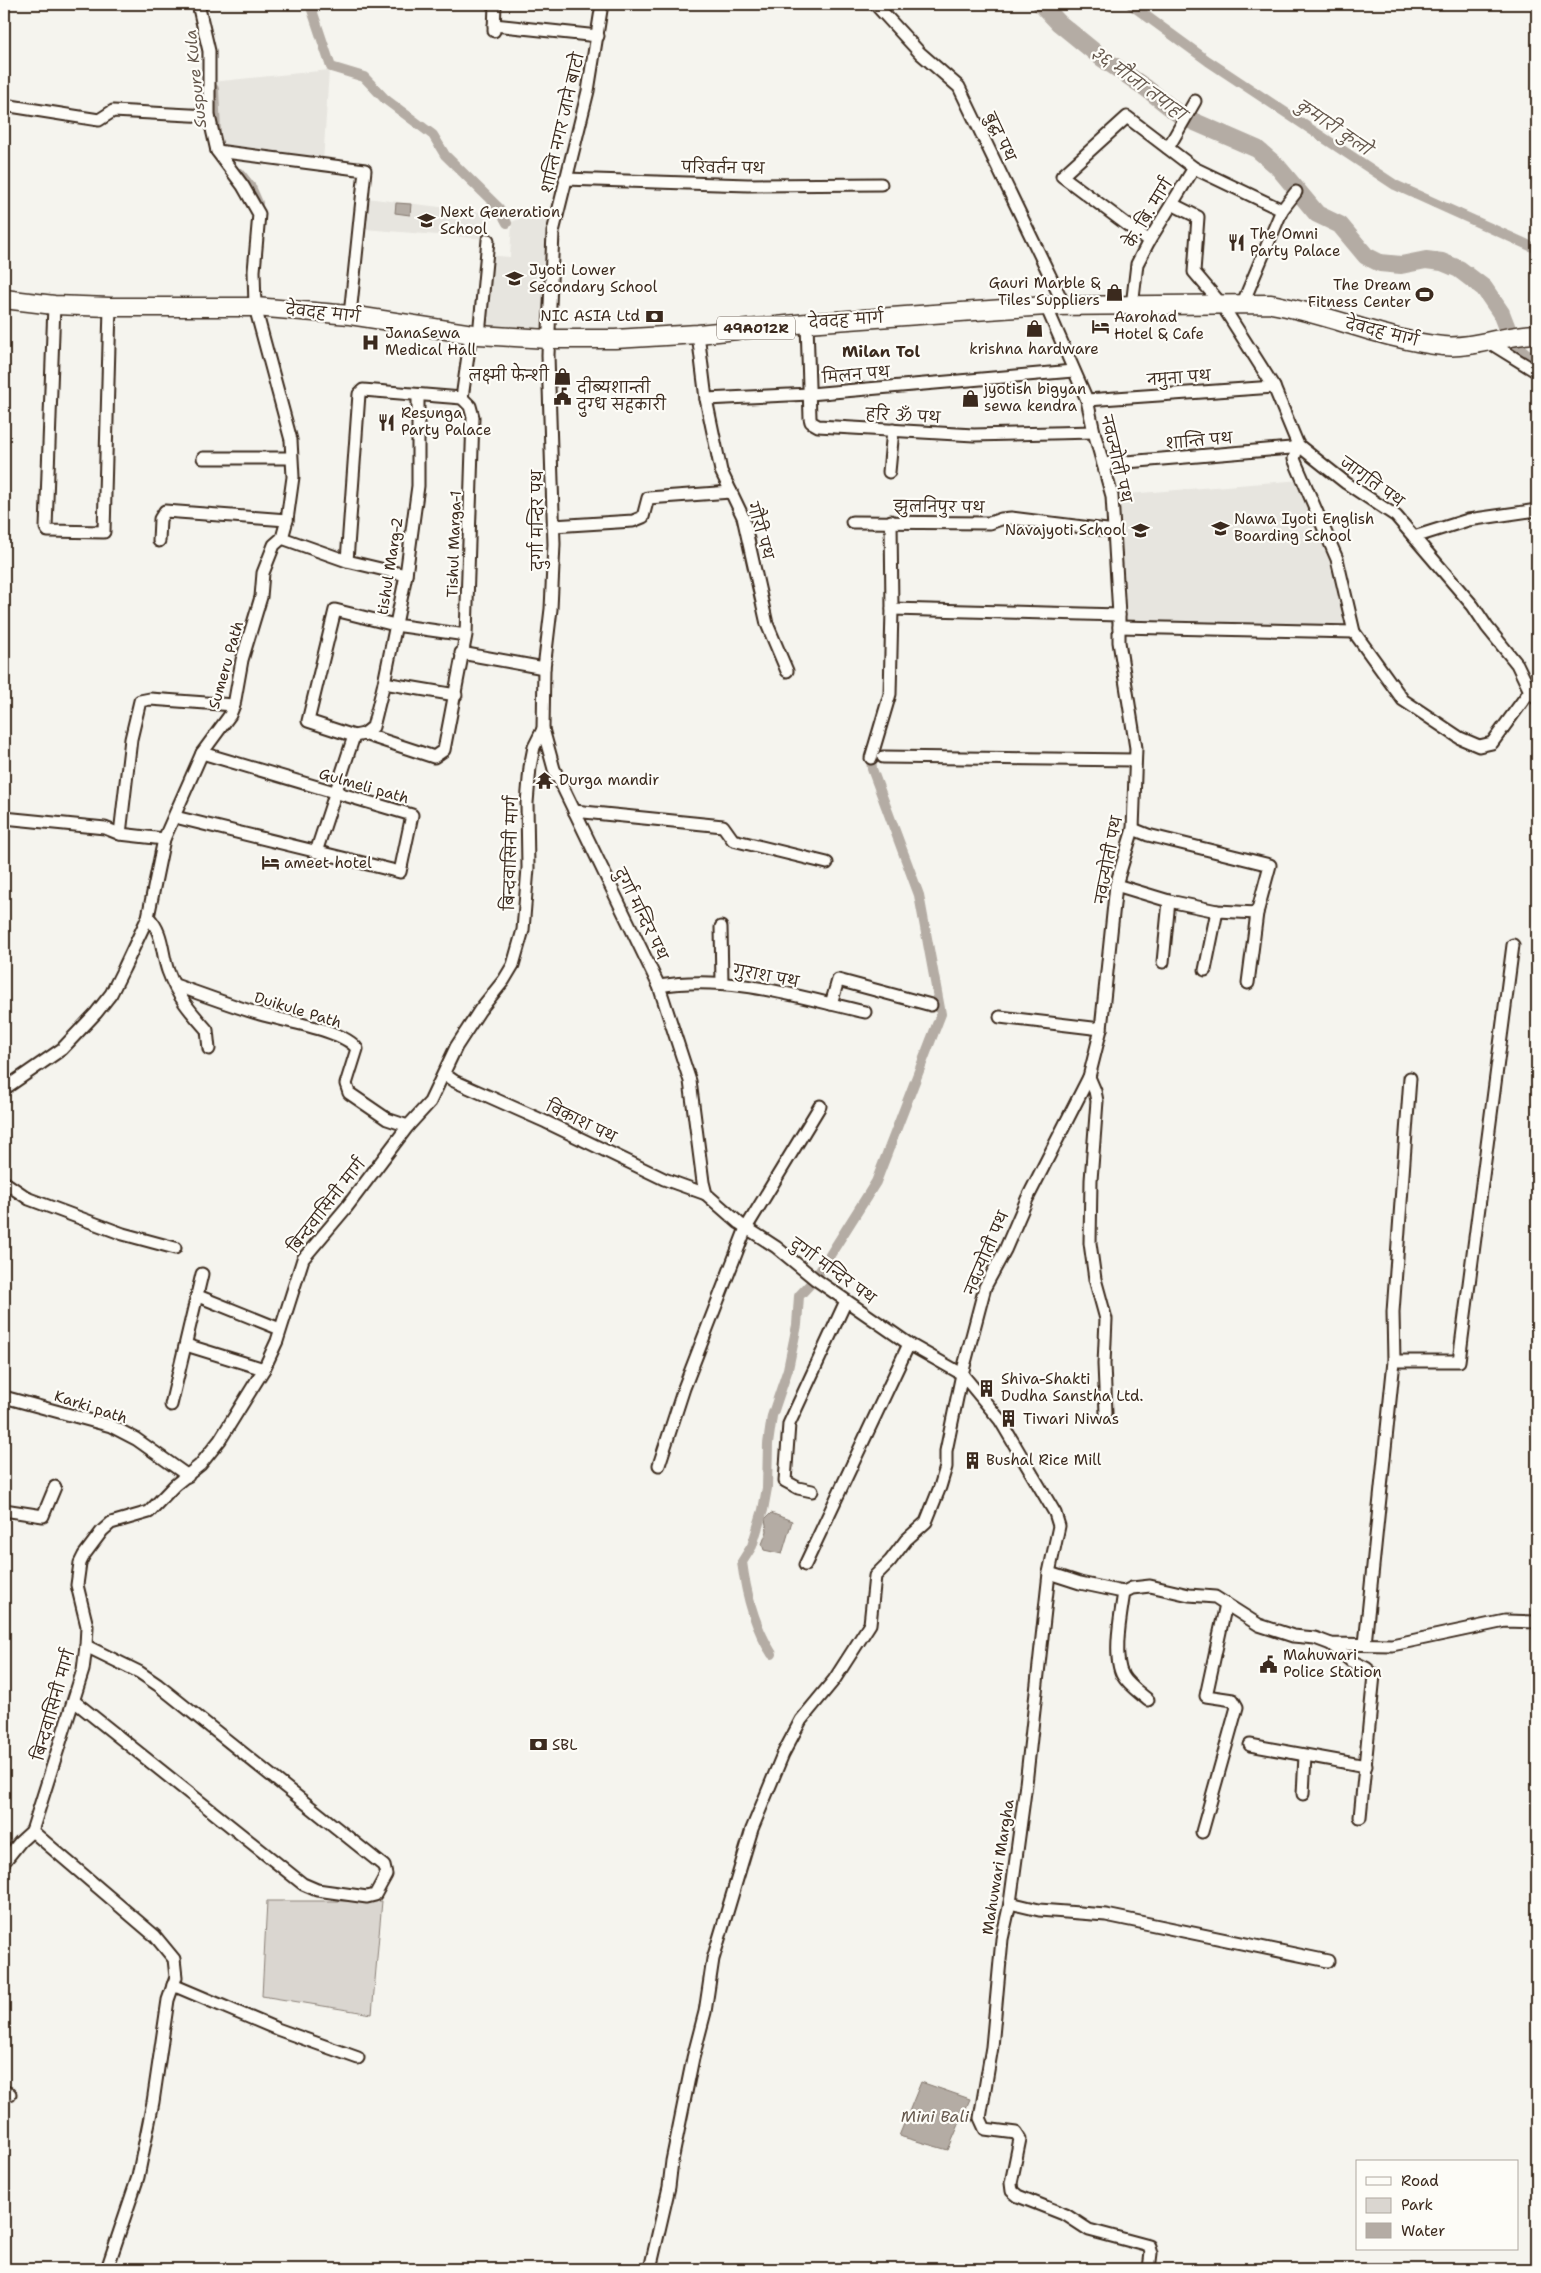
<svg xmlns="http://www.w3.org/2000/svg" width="1541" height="2273" viewBox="0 0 1541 2273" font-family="'Shantell Sans','Playpen Sans Deva',sans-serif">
	<rect width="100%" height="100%" fill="#f5f4ee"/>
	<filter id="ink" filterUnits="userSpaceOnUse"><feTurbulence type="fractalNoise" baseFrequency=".02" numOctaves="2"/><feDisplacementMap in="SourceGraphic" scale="10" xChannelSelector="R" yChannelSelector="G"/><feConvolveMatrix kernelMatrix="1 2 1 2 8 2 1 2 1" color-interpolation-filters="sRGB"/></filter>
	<g filter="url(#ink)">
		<g fill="#e7e5df">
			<polygon points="329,70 323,163 217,147 212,82"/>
			<polygon points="366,198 489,213 486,239 364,229"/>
			<polygon points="534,212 550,224 542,329 478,326 487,255 510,257 512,222"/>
			<polygon points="1301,480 1335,560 1351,630 1124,621 1116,495"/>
		</g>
		<polygon fill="#dad6d0" stroke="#8a8077" points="267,1901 382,1901 372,2014 262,1996"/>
		<g fill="#b4aca4" stroke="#84786e">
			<polygon points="396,203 411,204 410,215 395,213"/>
			<polygon points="771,1513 792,1521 782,1554 764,1550 762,1544 767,1531 765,1519"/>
			<polygon points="921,2082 970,2099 948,2150 899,2136"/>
		</g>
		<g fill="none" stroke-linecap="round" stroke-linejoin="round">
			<g stroke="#b4aca4" stroke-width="10">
				<polyline points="310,4 331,67 364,77 385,99 433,135 445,155 499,208 507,223"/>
				<polyline points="1130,4 1208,61 1395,185 1537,249"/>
				<polyline points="214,89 216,132"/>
				<polyline points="240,173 251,187 258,203"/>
				<path d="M 772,1654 C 755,1628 746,1593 742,1562 L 752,1546 L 763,1510 L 767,1488 L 768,1444 L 772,1416 L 788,1369 L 797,1325 L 799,1296 L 815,1279 L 876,1182 L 941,1014 L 919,895 L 872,769 L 871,758"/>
			</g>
			<polyline stroke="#b4aca4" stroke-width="18" points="1041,4 1059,23 1102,58 1146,88 1181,116 1257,149 1277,166 1317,214 1340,225 1366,256 1380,263 1401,265 1426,260 1442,262 1459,269 1484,288 1501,313 1515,349 1537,367"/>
			<defs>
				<g id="minor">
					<polyline points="602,4 588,91 553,232 548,355 554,544 551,609 544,668 543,729 554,769 659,986 690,1081 703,1182 706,1194 739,1223 776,1247 815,1279 909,1344 962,1374 1000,1420 1055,1513 1059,1526 1049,1573 1026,1784 1010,1903 1002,1939 992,2047 980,2118 985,2129 1016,2133 1020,2139 1011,2183 1012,2191 1018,2196 1066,2215 1089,2230 1149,2246 1151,2253 1149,2269"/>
					<polyline points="875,4 920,53 959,87 1065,307"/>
					<polyline points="494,25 598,36"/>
					<polyline points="494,31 495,4"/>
					<polyline points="4,105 99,120 113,111 209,116"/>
					<polyline points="1168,148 1195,101"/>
					<polyline points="217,151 365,170 350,315"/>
					<polyline points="565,179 748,185 881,184"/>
					<polyline points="1172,204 1198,217 1194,272 1222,305 1274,387 1298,445 1346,483 1396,516 1473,606 1487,627 1517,664 1530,691 1537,699"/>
					<polyline points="1282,210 1296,192"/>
					<polyline points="1149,241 1062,176 1127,117 1194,168 1282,210 1242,305"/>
					<polyline points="54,305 46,528 48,531 104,532 110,307"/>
					<polyline points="1132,306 1137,264 1149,241 1194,168"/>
					<polyline points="807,323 810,418 811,422 818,426 974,435 1094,432"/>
					<polyline points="698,334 706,399 810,394 1073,371"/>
					<polyline points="479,335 488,240"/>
					<polyline points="1487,341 1537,372"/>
					<polyline points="462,398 470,406 473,417 466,635 444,750 434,757 364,734 354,736 308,721 335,610 395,625 466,635"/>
					<polyline points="706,399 721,471 743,517 767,624 787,671"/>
					<polyline points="1087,400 1274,387"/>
					<polyline points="1298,445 1294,459 1337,559 1354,632 1403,700 1460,738 1479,746 1492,743 1530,691"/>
					<polyline points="203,458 291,458"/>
					<polyline points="1103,464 1291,448 1298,445"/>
					<polyline points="889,472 893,430"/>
					<polyline points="852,522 990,523 1001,519 1011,518 1115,531"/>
					<polyline points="553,526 633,521 643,517 648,498 731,492"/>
					<polyline points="1414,537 1468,520 1537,510"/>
					<polyline points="282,538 347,561 406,575"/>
					<polyline points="159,541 160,519 165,511 287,520"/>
					<polyline points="347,561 359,394 363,390 462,398 471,334"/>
					<polyline points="892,609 1119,615"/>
					<polyline points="1119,627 1354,632"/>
					<polyline points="461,653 544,668"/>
					<polyline points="384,683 456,695"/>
					<polyline points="364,734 373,727 384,683 406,575 418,486 418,396"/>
					<polyline points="883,757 1135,760"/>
					<polyline points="871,758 890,694 892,609 891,521"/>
					<polyline points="574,811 723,826 733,840 827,863"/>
					<polyline points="175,817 400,872 412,815 202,753"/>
					<polyline points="4,818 105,828 120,834 164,839"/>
					<polyline points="120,834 131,739 140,701 150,699 234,705"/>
					<polyline points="316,852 354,736"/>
					<polyline points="1116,885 1169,901 1217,911 1257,913 1270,865 1148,835 1133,829"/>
					<path d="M 148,917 C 164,933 161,952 168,971 C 177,996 190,1011 207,1030 L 209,1049"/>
					<polyline points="721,927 722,983"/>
					<polyline points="1163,962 1169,901"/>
					<polyline points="1205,970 1217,911"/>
					<polyline points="1248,983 1257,913"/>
					<path d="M 175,985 C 204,995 232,1006 260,1014 C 283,1021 345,1030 357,1049 L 346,1084 L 349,1093 L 387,1119 L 408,1126"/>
					<path d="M 659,986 C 729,974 798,997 865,1012"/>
					<polyline points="831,1004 838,980 931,1005"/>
					<polyline points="1000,1017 1101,1029"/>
					<polyline points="444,1074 454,1081 546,1122 664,1179 706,1194"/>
					<polyline points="1089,1077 1095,1091 1097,1101 1091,1180 1090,1243 1095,1279 1106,1319 1104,1364 1106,1413"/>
					<polyline points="4,1089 62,1049 96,1013 111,994 124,968 148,917 164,839 202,753 230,715 234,705 242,660 261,597 263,573 274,545 282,538 287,520 293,477 291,440 255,307 254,271 259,214 243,186 217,151 209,116 209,51 198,4"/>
					<polyline points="4,1182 29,1199 123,1234 175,1248"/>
					<polyline points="198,1296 280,1329"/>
					<polyline points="186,1345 264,1369"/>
					<polyline points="1394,1361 1459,1361 1513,945"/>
					<polyline points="4,1397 111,1426 136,1439 188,1476"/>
					<polyline points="171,1405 202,1274"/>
					<polyline points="659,1465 684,1388 746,1228 820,1106"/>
					<polyline points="812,1491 798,1488 785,1481 789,1424 846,1301"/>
					<polyline points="4,1510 43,1516 55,1487"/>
					<polyline points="805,1565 909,1344"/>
					<polyline points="1049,1573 1080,1583 1118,1591 1124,1592 1132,1588 1150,1586 1189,1595 1215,1597 1259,1625 1293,1636 1315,1638 1331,1644 1392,1645 1505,1621 1537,1622"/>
					<path d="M 1124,1592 C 1121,1614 1112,1657 1123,1676 C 1128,1685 1140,1693 1148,1700"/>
					<polyline points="1331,1644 1351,1661 1366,1668 1374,1675 1360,1817"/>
					<polyline points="1365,1644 1394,1361 1393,1312 1410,1078"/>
					<polyline points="74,1701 303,1884 317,1890 367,1897 375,1895 386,1875 384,1866 158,1685 139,1672 86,1646"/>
					<polyline points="1250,1745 1366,1766"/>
					<polyline points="1303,1794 1305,1756"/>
					<polyline points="32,1831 83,1670 86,1646 87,1626 77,1585 80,1563 84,1555 102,1531 111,1523 149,1512 175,1485 200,1465 220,1440 264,1369 277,1341 303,1259 346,1208 408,1126 430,1102 456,1047 480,1010 504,980 513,965 523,930 528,868 527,803 530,767 534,747 543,729"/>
					<polyline points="32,1831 155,1936 174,1959 176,1977 168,2000 153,2102 138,2177 107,2269"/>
					<polyline points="1202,1832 1237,1707 1233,1700 1206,1696 1226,1604"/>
					<polyline points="4,1862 20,1842 32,1831"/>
					<polyline points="1010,1903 1039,1910 1106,1915 1328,1961"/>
					<polyline points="173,1985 277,2029 358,2058"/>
					<polyline points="4,2091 10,2094"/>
					<polyline points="650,2269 669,2187 672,2161 693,2058 705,2012 713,1959 752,1829 783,1754 801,1720 834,1680 870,1624 875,1576 890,1561 906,1540 926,1522 940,1487 946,1467 946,1451 962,1374 985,1287 1005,1250 1027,1199 1089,1077 1101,1029 1116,885 1133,829 1136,748 1119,642 1119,615 1112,496 1094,432 1087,400 1046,306"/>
				</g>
				<path id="primary" d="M 4,299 L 54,305 L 110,307 L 255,307 L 350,315 L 479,335 L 548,339 L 615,339 L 698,334 L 807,323 L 1046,306 L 1271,304 C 1329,314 1384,340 1443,346 C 1474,349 1505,334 1537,334"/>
			</defs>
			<use href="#minor" stroke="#3b2a1e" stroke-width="15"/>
			<use href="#primary" stroke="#3b2a1e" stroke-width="21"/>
			<use href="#minor" stroke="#fdfcf7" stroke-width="11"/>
			<use href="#primary" stroke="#fdfcf7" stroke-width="18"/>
		</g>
	</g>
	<defs>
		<symbol id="school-bare" viewBox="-9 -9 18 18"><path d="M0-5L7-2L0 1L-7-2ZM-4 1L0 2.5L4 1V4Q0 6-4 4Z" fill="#3b2a1e" stroke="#fdfcf7" stroke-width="2.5" paint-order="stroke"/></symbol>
		<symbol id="restaurant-bare" viewBox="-9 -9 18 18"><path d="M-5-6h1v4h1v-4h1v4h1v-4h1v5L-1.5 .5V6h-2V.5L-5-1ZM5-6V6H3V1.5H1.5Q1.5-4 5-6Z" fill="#3b2a1e" stroke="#fdfcf7" stroke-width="2.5" paint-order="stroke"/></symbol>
		<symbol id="shop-bare" viewBox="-9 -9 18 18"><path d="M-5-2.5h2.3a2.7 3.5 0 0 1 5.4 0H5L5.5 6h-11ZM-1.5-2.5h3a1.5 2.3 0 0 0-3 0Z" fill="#3b2a1e" stroke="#fdfcf7" stroke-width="2.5" paint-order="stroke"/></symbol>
		<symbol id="stadium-bare" viewBox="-9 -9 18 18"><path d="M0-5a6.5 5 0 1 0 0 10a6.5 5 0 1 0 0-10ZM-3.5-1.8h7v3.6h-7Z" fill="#3b2a1e" stroke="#fdfcf7" stroke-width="2.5" paint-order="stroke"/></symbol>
		<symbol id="bank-bare" viewBox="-9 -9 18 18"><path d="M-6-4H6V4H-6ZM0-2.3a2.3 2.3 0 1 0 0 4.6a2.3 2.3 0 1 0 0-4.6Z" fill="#3b2a1e" stroke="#fdfcf7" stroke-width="2.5" paint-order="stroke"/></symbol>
		<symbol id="hotel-bare" viewBox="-9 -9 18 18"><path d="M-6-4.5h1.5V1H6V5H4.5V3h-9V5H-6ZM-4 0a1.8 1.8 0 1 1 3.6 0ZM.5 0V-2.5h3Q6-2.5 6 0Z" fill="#3b2a1e" stroke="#fdfcf7" stroke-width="2.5" paint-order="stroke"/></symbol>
		<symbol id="hospital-bare" viewBox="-9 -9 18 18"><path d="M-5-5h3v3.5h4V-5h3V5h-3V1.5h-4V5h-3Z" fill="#3b2a1e" stroke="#fdfcf7" stroke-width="2.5" paint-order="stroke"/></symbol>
		<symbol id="civic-bare" viewBox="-9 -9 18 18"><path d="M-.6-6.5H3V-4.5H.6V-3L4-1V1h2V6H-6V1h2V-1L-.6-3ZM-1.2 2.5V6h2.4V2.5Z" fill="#3b2a1e" stroke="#fdfcf7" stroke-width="2.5" paint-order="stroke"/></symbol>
		<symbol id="temple-bare" viewBox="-9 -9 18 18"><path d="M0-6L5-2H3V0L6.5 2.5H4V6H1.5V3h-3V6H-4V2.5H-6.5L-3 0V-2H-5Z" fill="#3b2a1e" stroke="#fdfcf7" stroke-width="2.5" paint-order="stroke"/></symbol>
		<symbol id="building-bare" viewBox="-9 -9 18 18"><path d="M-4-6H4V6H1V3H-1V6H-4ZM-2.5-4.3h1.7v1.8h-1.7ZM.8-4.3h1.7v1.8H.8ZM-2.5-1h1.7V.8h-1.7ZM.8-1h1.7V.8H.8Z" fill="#3b2a1e" stroke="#fdfcf7" stroke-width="2.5" paint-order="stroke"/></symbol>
	</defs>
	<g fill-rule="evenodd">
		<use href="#school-bare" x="414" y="208" width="25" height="25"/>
		<use href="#restaurant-bare" x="1224" y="230" width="25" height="25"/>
		<use href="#school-bare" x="502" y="266" width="25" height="25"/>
		<use href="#shop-bare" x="1102" y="280" width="25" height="25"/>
		<use href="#stadium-bare" x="1412" y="282" width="25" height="25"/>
		<use href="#bank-bare" x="642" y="304" width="25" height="25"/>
		<use href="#hotel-bare" x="1088" y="314" width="25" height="25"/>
		<use href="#shop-bare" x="1022" y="316" width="25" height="25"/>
		<use href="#hospital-bare" x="358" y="330" width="25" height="25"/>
		<use href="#shop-bare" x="550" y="364" width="25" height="25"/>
		<use href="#civic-bare" x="550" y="384" width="25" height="25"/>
		<use href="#shop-bare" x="958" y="386" width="25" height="25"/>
		<use href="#restaurant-bare" x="374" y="410" width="25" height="25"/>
		<use href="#school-bare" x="1208" y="516" width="25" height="25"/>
		<use href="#school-bare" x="1128" y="518" width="25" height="25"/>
		<use href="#temple-bare" x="532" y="768" width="25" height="25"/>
		<use href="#hotel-bare" x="258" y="850" width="25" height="25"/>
		<use href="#building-bare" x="974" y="1376" width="25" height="25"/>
		<use href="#building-bare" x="996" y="1406" width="25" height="25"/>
		<use href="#building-bare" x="960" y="1448" width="25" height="25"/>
		<use href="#civic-bare" x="1256" y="1652" width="25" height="25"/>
		<use href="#bank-bare" x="526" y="1732" width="25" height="25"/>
	</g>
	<g text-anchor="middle" stroke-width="4.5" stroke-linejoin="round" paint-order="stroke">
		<rect fill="#fdfcf7" stroke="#75695f" stroke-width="1" x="717" y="316.5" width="78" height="23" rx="4"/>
		<g font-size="14" font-weight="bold" fill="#3b2a1e">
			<text x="756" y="333">49A012R</text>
		</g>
		<g font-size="15" fill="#3b2a1e" stroke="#fdfcf7">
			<text transform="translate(563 123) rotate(-77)" y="5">शान्ति नगर जाने बाटो</text>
			<text transform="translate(1000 137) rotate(65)" y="5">बुद्ध पथ</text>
			<text transform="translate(723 168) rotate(1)" y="5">परिवर्तन पथ</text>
			<text transform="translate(1149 213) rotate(-59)" y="5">के. बि. मार्ग</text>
			<text transform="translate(323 313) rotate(6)" y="5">देवदह मार्ग</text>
			<text transform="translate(846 320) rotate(-4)" y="5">देवदह मार्ग</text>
			<text transform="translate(1382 332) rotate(14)" y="5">देवदह मार्ग</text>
			<text transform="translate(856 375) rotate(-5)" y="5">मिलन पथ</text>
			<text transform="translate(1179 378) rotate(-4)" y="5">नमुना पथ</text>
			<text transform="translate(903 416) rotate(3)" y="5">हरि ॐ पथ</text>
			<text transform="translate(1199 441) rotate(-5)" y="5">शान्ति पथ</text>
			<text transform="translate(1116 459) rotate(77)" y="5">नवज्योती पथ</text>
			<text transform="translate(1372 482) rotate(36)" y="5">जागृति पथ</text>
			<text transform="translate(939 507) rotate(1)" y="5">झुलनिपुर पथ</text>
			<text transform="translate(538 520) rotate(-90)" y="5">दुर्गा मन्दिर पथ</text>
			<text transform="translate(760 531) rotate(74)" y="5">गौरी पथ</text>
			<text transform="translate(454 544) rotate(-88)" y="5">Tishul Marga-1</text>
			<text transform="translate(390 566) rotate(-81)" y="5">tishul Marg-2</text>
			<text transform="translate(226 665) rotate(-74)" y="5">Sumeru Path</text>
			<text transform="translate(364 786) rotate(16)" y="5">Gulmeli path</text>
			<text transform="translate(511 853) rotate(-88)" y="5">बिन्दवासिनी मार्ग</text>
			<text transform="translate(1109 860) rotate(-79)" y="5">नवज्योती पथ</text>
			<text transform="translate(641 914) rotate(64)" y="5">दुर्गा मन्दिर पथ</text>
			<text transform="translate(766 976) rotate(11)" y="5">गुराश पथ</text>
			<text transform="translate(298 1010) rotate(17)" y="5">Duikule Path</text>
			<text transform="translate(581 1122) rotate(26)" y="5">विकाश पथ</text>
			<text transform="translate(327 1206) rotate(-52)" y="5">बिन्दवासिनी मार्ग</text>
			<text transform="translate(987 1253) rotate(-67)" y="5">नवज्योती पथ</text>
			<text transform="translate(833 1271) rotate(36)" y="5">दुर्गा मन्दिर पथ</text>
			<text transform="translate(91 1407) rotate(18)" y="5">Karki path</text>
			<text transform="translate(54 1705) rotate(-74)" y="5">बिन्दवासिनी मार्ग</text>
			<text transform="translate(998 1867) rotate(-81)" y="5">Mahuwari Margha</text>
		</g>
		<g font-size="15" fill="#3b2a1e" stroke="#fdfcf7" text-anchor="start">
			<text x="440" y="217">Next Generation<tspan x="440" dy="17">School</tspan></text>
			<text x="1250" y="239">The Omni<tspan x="1250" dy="17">Party Palace</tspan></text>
			<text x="529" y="275">Jyoti Lower<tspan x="529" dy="17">Secondary School</tspan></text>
			<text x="1100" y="288" text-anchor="end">Gauri Marble &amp;<tspan x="1100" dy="17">Tiles Suppliers</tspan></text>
			<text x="1411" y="290" text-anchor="end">The Dream<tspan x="1411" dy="17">Fitness Center</tspan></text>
			<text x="640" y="321" text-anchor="end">NIC ASIA Ltd</text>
			<text x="1114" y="322">Aarohad<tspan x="1114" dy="17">Hotel &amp; Cafe</tspan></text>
			<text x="385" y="338">JanaSewa<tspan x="385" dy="17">Medical Hall</tspan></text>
			<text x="1034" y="354" text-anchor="middle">krishna hardware</text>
			<text x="549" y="381" text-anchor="end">लक्ष्मी फेन्शी</text>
			<text x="577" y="393">दीब्यशान्ती<tspan x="577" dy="17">दुग्ध सहकारी</tspan></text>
			<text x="984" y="394">jyotish bigyan<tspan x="984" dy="17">sewa kendra</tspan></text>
			<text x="401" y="418">Resunga<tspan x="401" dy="17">Party Palace</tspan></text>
			<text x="1234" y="524">Nawa Iyoti English<tspan x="1234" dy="17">Boarding School</tspan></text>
			<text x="1126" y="535" text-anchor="end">Navajyoti School</text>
			<text x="559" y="785">Durga mandir</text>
			<text x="284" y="868">ameet hotel</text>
			<text x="1001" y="1384">Shiva-Shakti<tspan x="1001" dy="17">Dudha Sanstha Ltd.</tspan></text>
			<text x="1023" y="1424">Tiwari Niwas</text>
			<text x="986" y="1465">Bushal Rice Mill</text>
			<text x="1283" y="1660">Mahuwari<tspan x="1283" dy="17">Police Station</tspan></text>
			<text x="552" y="1750">SBL</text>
		</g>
		<g font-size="16" font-style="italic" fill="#65584d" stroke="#fdfcf7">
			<text transform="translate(195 79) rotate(-96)" y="6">Suspure Kula</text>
			<text transform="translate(1139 83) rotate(36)" y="6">३६ मौजा तपाहा</text>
			<text transform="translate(1334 127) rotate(34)" y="6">कुमारी कुलो</text>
			<text x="935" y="2122">Mini Bali</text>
		</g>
		<g font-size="16" font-weight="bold" fill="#3b2a1e" stroke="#fdfcf7">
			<text x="881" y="357">Milan Tol</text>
		</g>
	</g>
	<rect width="1541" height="2273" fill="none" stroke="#fdfcf7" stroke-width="20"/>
	<rect x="10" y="10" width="1521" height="2253" fill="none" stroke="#3b2a1e" stroke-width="2" filter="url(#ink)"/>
	<rect x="1356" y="2160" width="162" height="90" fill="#fdfcf7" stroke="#afa8a0"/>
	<rect x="1366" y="2177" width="25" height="8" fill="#fdfcf7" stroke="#afa8a0"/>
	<text x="1401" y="2186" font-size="15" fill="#3b2a1e">Road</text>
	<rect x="1366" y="2198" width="25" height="15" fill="#dad6d0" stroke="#afa8a0"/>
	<text x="1401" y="2210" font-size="15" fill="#3b2a1e">Park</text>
	<rect x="1366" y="2223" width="25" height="15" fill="#b4aca4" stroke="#afa8a0"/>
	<text x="1401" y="2236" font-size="15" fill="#3b2a1e">Water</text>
</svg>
